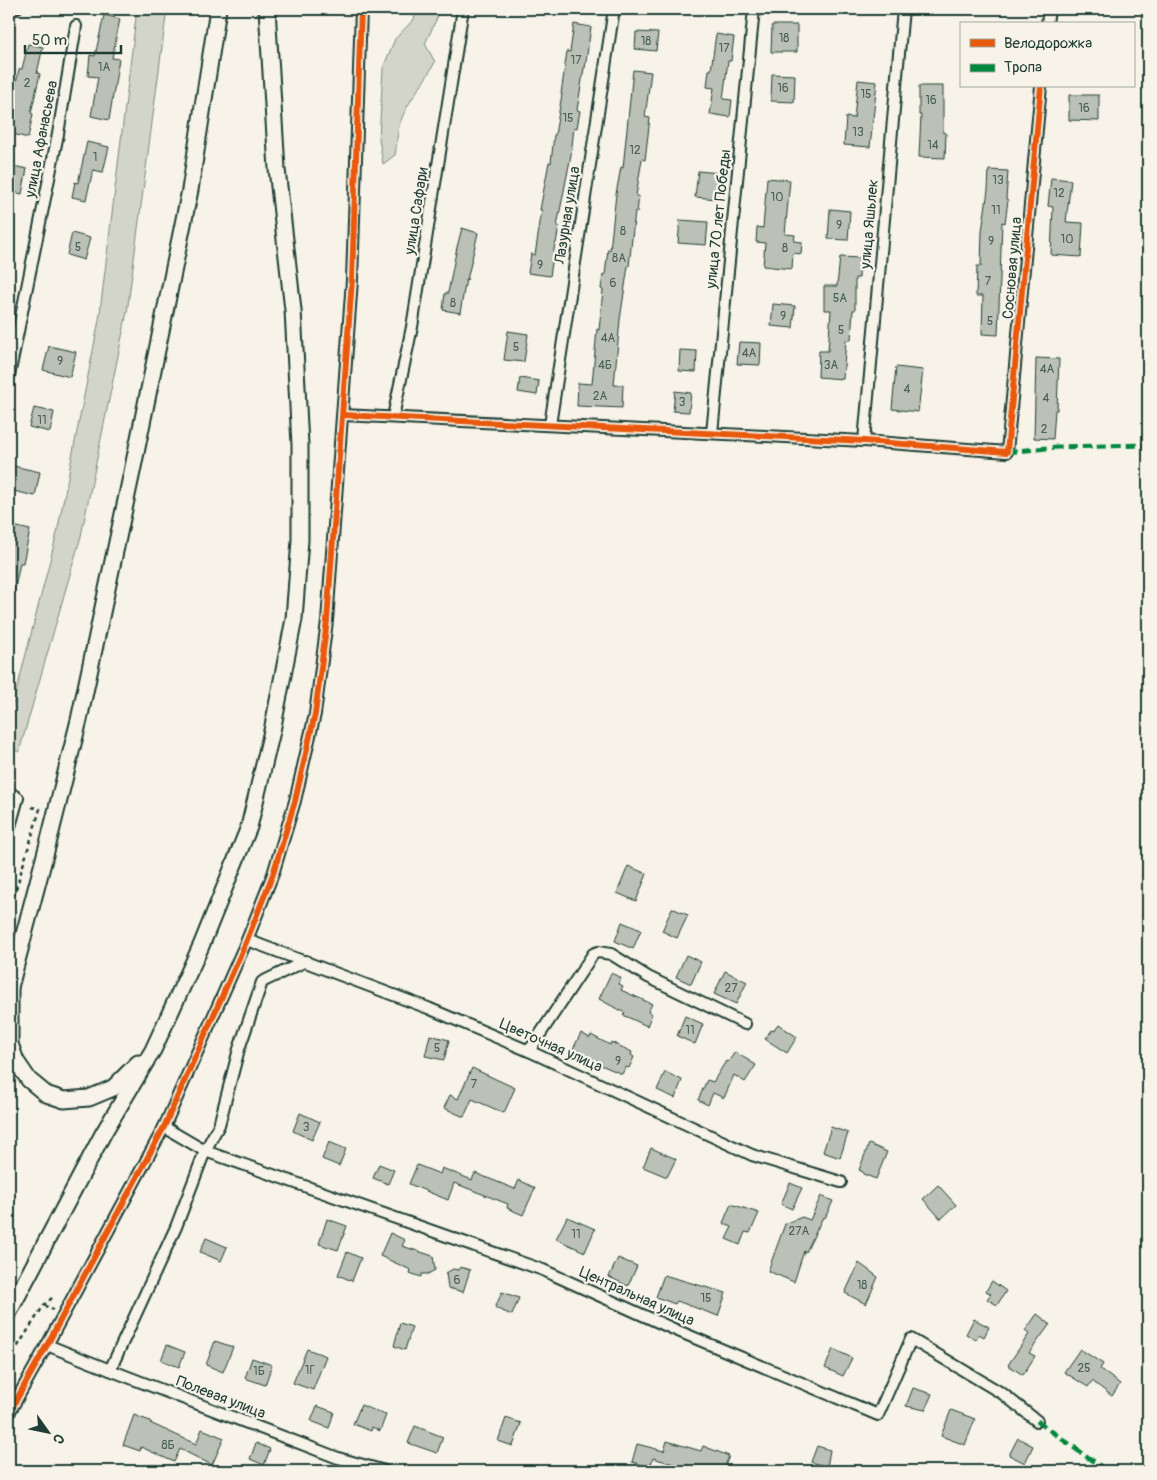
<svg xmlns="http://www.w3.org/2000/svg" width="1157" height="1480" viewBox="0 0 1157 1480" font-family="Pangolin,sans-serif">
	<rect width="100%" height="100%" fill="#f7f3e8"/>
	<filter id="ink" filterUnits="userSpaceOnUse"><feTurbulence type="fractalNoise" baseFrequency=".02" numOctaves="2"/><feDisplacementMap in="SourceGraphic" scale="10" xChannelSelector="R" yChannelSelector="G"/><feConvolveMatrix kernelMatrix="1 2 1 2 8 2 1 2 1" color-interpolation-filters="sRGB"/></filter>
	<g filter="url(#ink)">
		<g fill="#d3d5ca" stroke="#79897f">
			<polygon points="137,9 167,9 127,312 81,536 19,752 9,747 9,720 57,533 99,320"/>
			<path d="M 417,9 L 441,9 L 425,44 L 435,62 C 425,82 409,99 401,120 C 397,131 397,144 395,155 L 383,164 L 379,139 L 383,68 L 395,39 L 414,19 Z"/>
		</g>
		<g fill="#bbc1b6" stroke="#1f3d34">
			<polygon points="104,15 120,19 112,58 119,59 109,120 91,116 98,77 88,76 90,55 95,56"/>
			<polygon points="574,24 591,27 585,68 584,68 577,110 580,111 577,128 574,127 571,155 557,226 559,226 556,243 555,243 550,276 528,273 531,254 535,255 542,210 540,210 549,162 551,163 554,135 555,135 562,94 561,94 567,51 570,52"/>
			<polygon points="772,25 797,25 797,52 771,52"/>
			<polygon points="636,32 658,33 656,51 635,49"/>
			<polygon points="716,34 734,37 731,61 728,61 723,99 732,100 730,117 710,114 714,88 707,87 709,70 711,70"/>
			<polygon points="28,44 43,47 37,73 40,74 31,113 33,114 28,138 9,133 9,117 19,69 22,69"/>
			<polygon points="633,70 651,72 645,117 650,118 645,160 642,159 636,196 639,196 637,212 635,211 629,266 628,266 620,320 614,385 623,385 622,408 577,406 578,383 592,384 597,329 599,330 603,290 601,289 603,274 605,275 608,249 610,250 616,194 621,167 623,168"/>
			<polygon points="772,74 795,75 794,102 771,101"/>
			<polygon points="858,80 877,82 870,147 844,145 846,117 854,118"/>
			<polygon points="919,86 943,86 943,133 946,133 945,158 919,157 921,115 919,115"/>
			<polygon points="1069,95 1099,95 1099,121 1069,120"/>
			<polygon points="87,142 109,147 103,172 93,170 86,200 72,197 75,182 78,183"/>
			<polygon points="9,165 27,169 22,194 9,191"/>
			<polygon points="989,170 1008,171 1006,199 1008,200 1005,223 1002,222 998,335 982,334 983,296 976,296 977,266 981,266 982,231 988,190"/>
			<polygon points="698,171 720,173 717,199 695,197"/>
			<polygon points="767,178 790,180 785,234 795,235 794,241 802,242 801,254 793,253 792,269 763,266 765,243 756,242 757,227 763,228"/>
			<polygon points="1051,178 1071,180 1066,222 1083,223 1081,257 1051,255 1053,207 1048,206"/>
			<polygon points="830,209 850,211 848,240 828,239"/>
			<polygon points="680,220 708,222 706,245 678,243"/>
			<polygon points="462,228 478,233 467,280 466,279 460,313 443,310 445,293 448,293 457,247"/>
			<polygon points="72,233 90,238 84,260 67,255"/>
			<polygon points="840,257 860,258 859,278 855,278 855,310 853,310 851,340 846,340 843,379 818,377 819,351 828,351 831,310 824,310 824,286 837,286"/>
			<polygon points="773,304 795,306 793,328 771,326"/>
			<polygon points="508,331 528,334 524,362 504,360"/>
			<polygon points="739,342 761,343 760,365 737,364"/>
			<polygon points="49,346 76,352 70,377 43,370"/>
			<polygon points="680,350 697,351 696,372 679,371"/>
			<polygon points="1036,358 1059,359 1057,410 1055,410 1053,439 1034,438"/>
			<polygon points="896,367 923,370 918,412 892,409"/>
			<polygon points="520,378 539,381 537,395 518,392"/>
			<polygon points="675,391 691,393 689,412 673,411"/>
			<polygon points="34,408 54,412 50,432 29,427"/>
			<polygon points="9,465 40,472 35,496 9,490"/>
			<polygon points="9,525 30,530 23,563 20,563 14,593 9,592"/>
			<polygon points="628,866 647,874 636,901 617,893"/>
			<polygon points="672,908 688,915 677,938 662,931"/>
			<polygon points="622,922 641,930 633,949 615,941"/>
			<polygon points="686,955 701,962 691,984 676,977"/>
			<polygon points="725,971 747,982 736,1004 714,994"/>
			<polygon points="611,973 621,978 618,984 623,986 621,990 652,1004 648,1012 652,1014 647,1026 623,1015 625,1013 599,999"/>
			<polygon points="685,1016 703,1024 695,1044 677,1036"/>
			<polygon points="778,1024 797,1037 787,1053 765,1039 771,1030 773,1031"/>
			<polygon points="581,1033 590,1038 591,1035 610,1045 611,1042 632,1052 631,1055 634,1057 629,1068 626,1067 622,1074 601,1065 602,1063 573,1049"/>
			<polygon points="430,1035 449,1040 444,1060 425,1056"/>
			<polygon points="735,1052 756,1065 745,1082 734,1075 724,1098 713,1093 708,1105 698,1100 707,1080 713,1082 726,1061 728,1062"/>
			<polygon points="472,1068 515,1088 504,1113 472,1099 464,1117 444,1108 450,1095 458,1099"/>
			<polygon points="665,1072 682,1080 675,1098 657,1090"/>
			<polygon points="300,1113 320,1122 312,1140 293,1131"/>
			<polygon points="831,1127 848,1133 840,1158 823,1152"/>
			<polygon points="329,1142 346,1149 339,1166 322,1159"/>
			<polygon points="869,1144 887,1152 876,1179 863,1174 863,1172 859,1170"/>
			<polygon points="651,1148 676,1159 667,1177 643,1167"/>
			<polygon points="379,1164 394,1170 388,1184 373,1178"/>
			<polygon points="417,1165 440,1174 442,1168 472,1180 475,1173 515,1189 519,1180 535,1188 523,1215 507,1208 508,1204 454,1183 448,1200 409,1184"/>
			<polygon points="790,1183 802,1188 792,1209 781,1204"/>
			<polygon points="938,1185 956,1205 941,1219 923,1199"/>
			<polygon points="821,1196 833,1201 825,1218 823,1217 806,1252 804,1251 794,1282 768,1271 785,1224 802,1217 810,1220"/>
			<polygon points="731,1204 759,1213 750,1233 745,1232 740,1245 726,1239 732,1227 723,1223"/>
			<polygon points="567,1217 595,1229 585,1252 556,1239"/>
			<polygon points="327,1219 347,1226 338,1250 319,1244"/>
			<polygon points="390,1233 405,1240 402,1246 433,1256 435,1270 428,1274 422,1274 421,1277 410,1273 411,1270 380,1256"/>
			<polygon points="206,1238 227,1247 221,1261 200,1252"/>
			<polygon points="347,1252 361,1258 352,1281 338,1275"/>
			<polygon points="618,1258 637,1266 628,1286 609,1277"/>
			<polygon points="859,1263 878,1277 866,1304 845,1293"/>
			<polygon points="460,1267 470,1270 463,1292 448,1288 446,1273 453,1269 458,1270"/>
			<polygon points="664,1275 726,1293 718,1316 677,1301 675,1304 656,1297"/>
			<polygon points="992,1281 1006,1291 997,1305 987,1299 991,1294 986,1291"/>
			<polygon points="502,1292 519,1298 512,1315 495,1308"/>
			<polygon points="1037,1314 1050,1324 1029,1353 1035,1356 1023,1375 1008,1365 1029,1334 1025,1331"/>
			<polygon points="974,1319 989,1327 984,1337 979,1334 976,1340 966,1334"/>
			<polygon points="400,1323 412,1327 405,1350 394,1346"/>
			<polygon points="215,1341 233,1347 223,1372 206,1365"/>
			<polygon points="167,1345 185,1352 179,1367 161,1360"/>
			<polygon points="307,1349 326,1356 313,1390 293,1383"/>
			<polygon points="833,1349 852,1358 843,1376 825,1368"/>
			<polygon points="1080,1349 1103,1364 1100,1369 1120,1384 1112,1396 1092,1381 1088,1387 1064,1372"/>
			<polygon points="252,1358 272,1365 265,1385 245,1378"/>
			<polygon points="913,1388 932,1394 925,1410 906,1406"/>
			<polygon points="361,1405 386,1415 380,1431 372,1427 371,1431 353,1424"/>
			<polygon points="317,1406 334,1412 329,1428 311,1421"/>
			<polygon points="951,1410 975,1419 965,1445 941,1436"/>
			<polygon points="134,1415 150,1421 150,1423 196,1444 202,1429 224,1438 212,1465 180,1449 174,1462 141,1447 140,1451 123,1445"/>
			<polygon points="506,1418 521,1423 513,1446 498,1441"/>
			<polygon points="415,1426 443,1437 437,1453 408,1443"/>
			<polygon points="1018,1438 1033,1446 1025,1463 1009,1455"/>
			<polygon points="667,1441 701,1451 703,1446 729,1456 723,1471 705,1471 688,1465 687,1468 653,1458 650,1467 632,1462 637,1444 664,1451"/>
			<polygon points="256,1443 270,1449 264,1465 250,1459"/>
			<polygon points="817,1446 830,1450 827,1467 811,1462"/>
		</g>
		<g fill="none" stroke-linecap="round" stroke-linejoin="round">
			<defs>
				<polyline id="service" points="9,13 19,9"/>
				<g id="minor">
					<polyline points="1047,24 1049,9"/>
					<polyline points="9,376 58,134 76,26"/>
					<polyline points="343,415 864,441 1007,452 1041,86"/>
					<polyline points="393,417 412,327 463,9"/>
					<polyline points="550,425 614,9"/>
					<polyline points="712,433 754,9"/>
					<polyline points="864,441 903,9"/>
					<polyline points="9,792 18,798 9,830"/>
					<polyline points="247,940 428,1008 529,1051 752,1155 841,1182"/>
					<polyline points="529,1051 593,954 598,952 611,954 648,977 745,1024"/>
					<polyline points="164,1127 205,1151 543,1270 678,1331 878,1415 911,1339 1003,1394 1037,1421"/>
					<polyline points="47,1345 110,1370 338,1458 385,1471"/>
					<polyline points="110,1370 176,1227 205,1151 219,1125 239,1049 262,982 306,961"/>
					<polyline points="9,1413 47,1345 164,1127 247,940 273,874 295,801 315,714 327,621 352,280 361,9"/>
				</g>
				<g id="secondary">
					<polyline points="10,987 10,1044 16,1061 29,1080 46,1094 64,1100 89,1098 113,1088 138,1063"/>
					<polyline points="9,991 50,836 79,720 132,472 190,190 218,9"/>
					<polyline points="9,1312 104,1132 153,1050 201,946 249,827 272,731 294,619 300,540 300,445 293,310 277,169 267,9"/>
				</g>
			</defs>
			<use href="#service" stroke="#1f3d34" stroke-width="9"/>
			<use href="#minor" stroke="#1f3d34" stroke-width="14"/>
			<use href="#secondary" stroke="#1f3d34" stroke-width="19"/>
			<g stroke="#1f3d34" stroke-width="2.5" stroke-dasharray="4 4" stroke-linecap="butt">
				<polyline points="9,912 40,809 28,806"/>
				<polyline points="44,1305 53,1310"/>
				<polyline points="9,1360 44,1305 53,1297"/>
			</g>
			<use href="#service" stroke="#f7f3e8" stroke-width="5"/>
			<use href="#minor" stroke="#f7f3e8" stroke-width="10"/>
			<use href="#secondary" stroke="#f7f3e8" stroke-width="15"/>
			<g stroke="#00873e" stroke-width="5" stroke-dasharray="10 5" stroke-linecap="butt">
				<polyline points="1007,452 1057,447 1148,445"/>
				<polyline points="1037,1421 1107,1471"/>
			</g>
			<defs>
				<g id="cycleway">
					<polyline points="343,415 864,441 1007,452 1041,86"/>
					<polyline points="9,1413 47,1345 164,1127 247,940 273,874 295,801 315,714 327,621 352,280 361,9"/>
				</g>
			</defs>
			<use href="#cycleway" stroke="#f7f3e8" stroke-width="9"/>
			<use href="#cycleway" stroke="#e8590c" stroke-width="6"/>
		</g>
	</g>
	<g text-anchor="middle" stroke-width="4.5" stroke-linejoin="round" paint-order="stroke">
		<g font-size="12" fill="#465e54">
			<text x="784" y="42">18</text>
			<text x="646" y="45">18</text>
			<text x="724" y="52">17</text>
			<text x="576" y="64">17</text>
			<text x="104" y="71">1А</text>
			<text x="27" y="87">2</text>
			<text x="783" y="92">16</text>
			<text x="866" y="98">15</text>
			<text x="931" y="104">16</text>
			<text x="1084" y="112">16</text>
			<text x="568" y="122">15</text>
			<text x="858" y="136">13</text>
			<text x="933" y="149">14</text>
			<text x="635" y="154">12</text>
			<text x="95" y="161">1</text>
			<text x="998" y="184">13</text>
			<text x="1059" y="197">12</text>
			<text x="777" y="201">10</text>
			<text x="996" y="214">11</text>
			<text x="839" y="229">9</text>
			<text x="623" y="235">8</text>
			<text x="1067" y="243">10</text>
			<text x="991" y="245">9</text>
			<text x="78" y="251">5</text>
			<text x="785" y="252">8</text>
			<text x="619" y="262">8А</text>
			<text x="540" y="269">9</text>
			<text x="988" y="285">7</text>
			<text x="613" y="287">6</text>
			<text x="840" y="302">5А</text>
			<text x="453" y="307">8</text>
			<text x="783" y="320">9</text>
			<text x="990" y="325">5</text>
			<text x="841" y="334">5</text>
			<text x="608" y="342">4А</text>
			<text x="516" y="351">5</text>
			<text x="749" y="357">4А</text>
			<text x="60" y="365">9</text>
			<text x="605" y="369">4Б</text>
			<text x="831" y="369">3А</text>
			<text x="1047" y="373">4А</text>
			<text x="907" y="393">4</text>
			<text x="600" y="400">2А</text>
			<text x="1046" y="402">4</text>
			<text x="682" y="406">3</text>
			<text x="42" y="424">11</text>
			<text x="1044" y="433">2</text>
			<text x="731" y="992">27</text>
			<text x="690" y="1034">11</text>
			<text x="437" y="1052">5</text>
			<text x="618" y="1065">9</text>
			<text x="474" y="1088">7</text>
			<text x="306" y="1131">3</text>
			<text x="799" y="1235">27А</text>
			<text x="576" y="1238">11</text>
			<text x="457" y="1284">6</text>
			<text x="862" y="1289">18</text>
			<text x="706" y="1302">15</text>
			<text x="1084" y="1372">25</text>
			<text x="310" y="1374">1Г</text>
			<text x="259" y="1375">1Б</text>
			<text x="168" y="1449">8Б</text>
		</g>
		<g font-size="15" fill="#1f3d34" stroke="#f7f3e8">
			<text transform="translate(41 139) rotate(-79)" y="5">улица Афанасьева</text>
			<text transform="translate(416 211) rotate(-81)" y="5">улица Сафари</text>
			<text transform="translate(567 215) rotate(-81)" y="5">Лазурная улица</text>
			<text transform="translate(718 219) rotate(-84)" y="5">улица 70 лет Победы</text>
			<text transform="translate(869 224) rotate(-85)" y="5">улица Яшьлек</text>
			<text transform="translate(1012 268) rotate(-85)" y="5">Сосновая улица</text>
			<text transform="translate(551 1045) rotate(24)" y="5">Цветочная улица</text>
			<text transform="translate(637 1296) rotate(24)" y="5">Центральная улица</text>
			<text transform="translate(221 1397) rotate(21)" y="5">Полевая улица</text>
		</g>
	</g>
	<rect width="1157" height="1480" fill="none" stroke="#f7f3e8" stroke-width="30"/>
	<rect x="15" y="15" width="1127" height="1450" fill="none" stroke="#1f3d34" stroke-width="2" filter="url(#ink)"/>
	<rect x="960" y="22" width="175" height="65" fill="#f7f3e8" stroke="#a1aaa0"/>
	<rect x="970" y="39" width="25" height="8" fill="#e8590c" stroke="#a1aaa0"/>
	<text x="1004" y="48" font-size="15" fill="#1f3d34">Велодорожка</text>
	<rect x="970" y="64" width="25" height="8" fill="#00873e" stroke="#a1aaa0"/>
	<text x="1004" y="72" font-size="15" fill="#1f3d34">Тропа</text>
	<g transform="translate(48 1432) rotate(123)" stroke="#f7f3e8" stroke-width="4" paint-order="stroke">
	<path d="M0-4L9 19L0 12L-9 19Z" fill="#1f3d34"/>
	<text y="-8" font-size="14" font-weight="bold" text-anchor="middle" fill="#1f3d34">С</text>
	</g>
	<path d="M25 45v8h96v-8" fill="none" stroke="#1f3d34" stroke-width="2.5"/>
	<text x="32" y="45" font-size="15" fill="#1f3d34" stroke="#f7f3e8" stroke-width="4" paint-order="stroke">50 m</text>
</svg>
